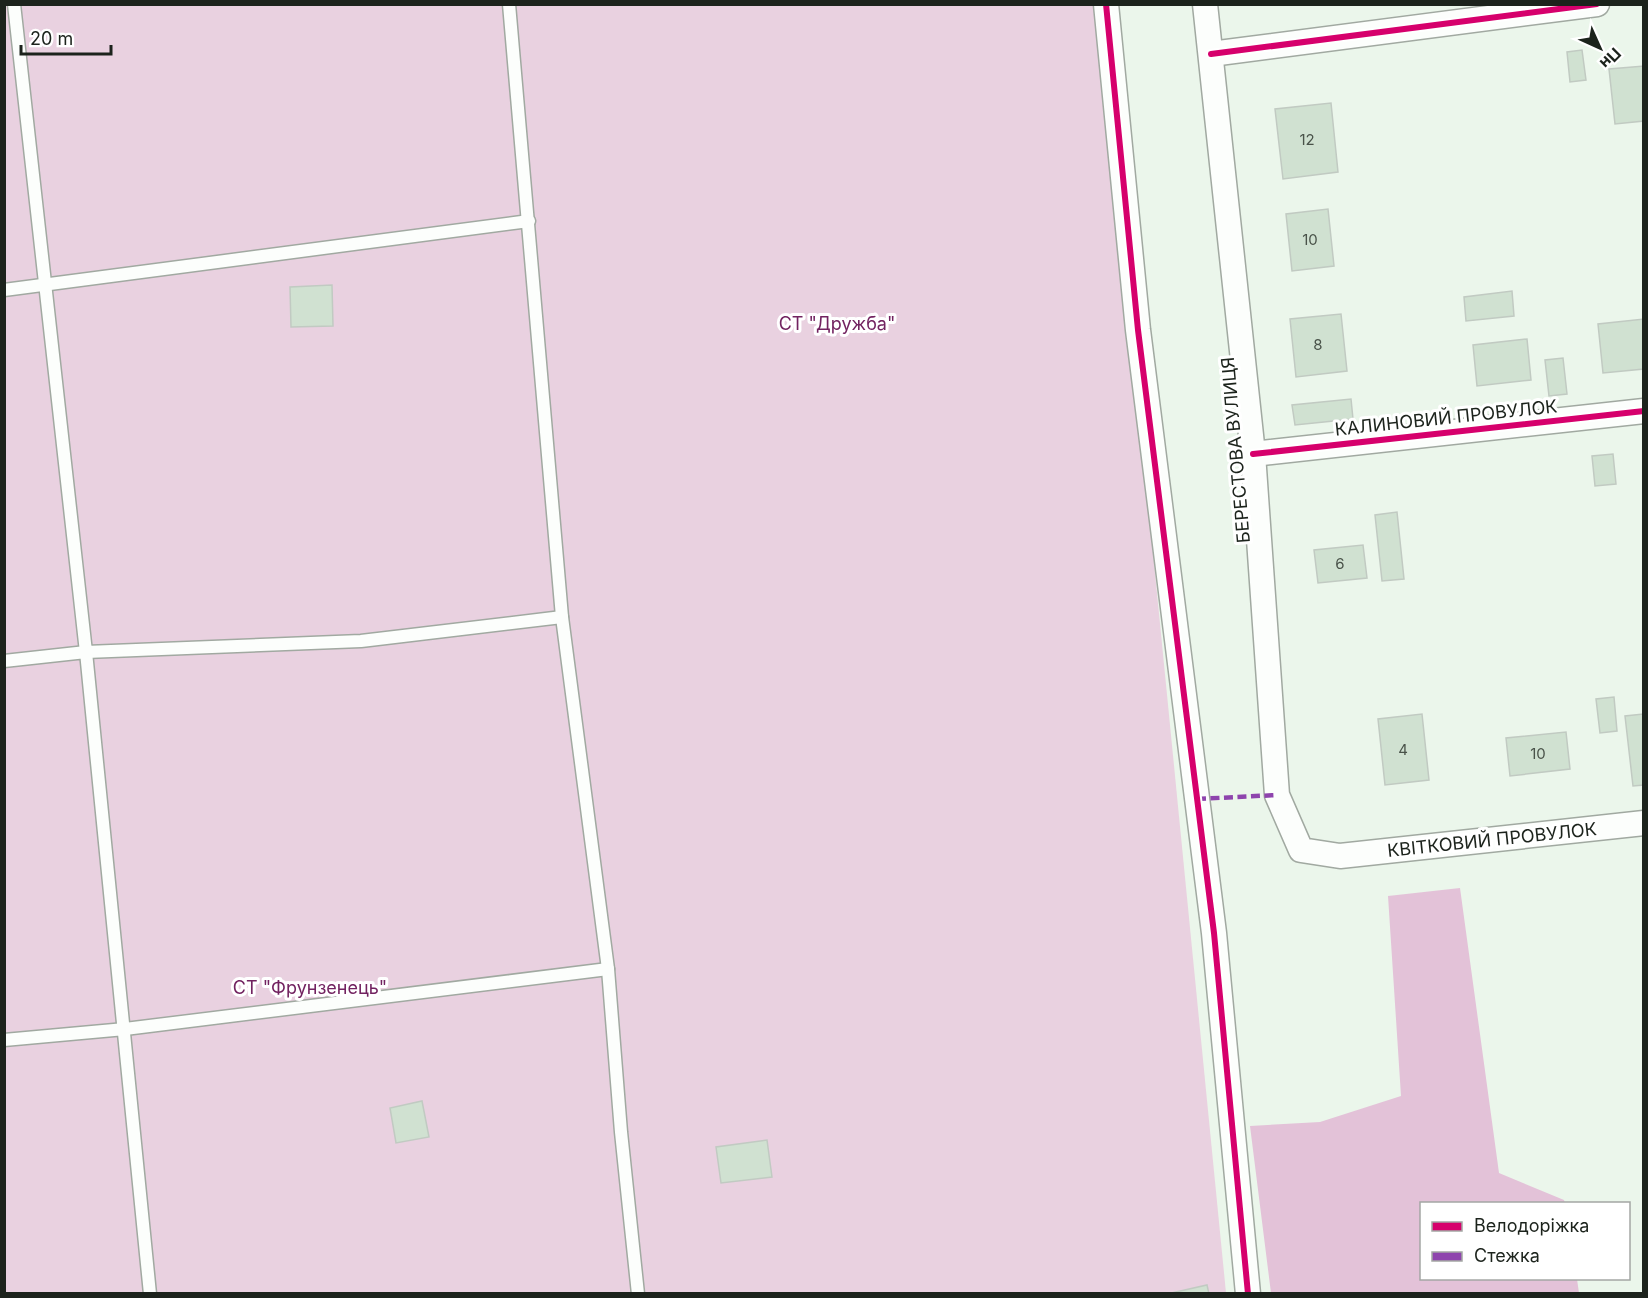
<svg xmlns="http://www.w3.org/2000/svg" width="1648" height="1298" viewBox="0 0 1648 1298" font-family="Inter,sans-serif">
	<rect width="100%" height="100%" fill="#ebf6eb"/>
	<polygon fill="#e9d1e0" points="5,5 1099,5 1226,1293 5,1294"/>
	<polygon fill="#e3c2d8" points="1460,888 1499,1173 1564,1200 1565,1203 1422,1204 1422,1278 1577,1279 1579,1293 1271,1293 1250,1126 1320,1122 1401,1096 1388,896"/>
	<g fill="#d0e1d1" stroke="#c1cac2" stroke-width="1.5">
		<polygon points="1582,50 1586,80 1570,82 1567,52"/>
		<polygon points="1644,66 1644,121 1615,124 1609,69"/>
		<polygon points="1331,103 1338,172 1283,179 1275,109"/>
		<polygon points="1328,209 1334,266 1292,271 1286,214"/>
		<polygon points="332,285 333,326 291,327 290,287"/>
		<polygon points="1512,291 1514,316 1466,321 1464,297"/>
		<polygon points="1341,314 1347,371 1296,377 1290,319"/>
		<polygon points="1644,319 1644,369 1603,373 1598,324"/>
		<polygon points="1527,339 1531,380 1477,386 1473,345"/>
		<polygon points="1563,358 1567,394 1549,396 1545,360"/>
		<polygon points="1351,399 1353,419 1295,425 1292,405"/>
		<polygon points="1613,454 1616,484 1595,486 1592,456"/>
		<polygon points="1397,512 1404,579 1382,581 1375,515"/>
		<polygon points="1363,545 1367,578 1318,583 1314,550"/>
		<polygon points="1614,697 1617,731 1600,733 1596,699"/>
		<polygon points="1422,714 1429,780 1385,785 1378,719"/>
		<polygon points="1643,714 1644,785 1633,786 1625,716"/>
		<polygon points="1566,732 1570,769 1510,776 1506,738"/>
		<polygon points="422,1101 429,1137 396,1143 390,1108"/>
		<polygon points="767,1140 772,1177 721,1183 716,1147"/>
		<polygon points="1207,1285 1209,1294 1167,1294"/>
	</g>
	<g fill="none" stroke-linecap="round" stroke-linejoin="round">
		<defs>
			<g id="service">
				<polyline points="14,4 86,652 361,641 562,617"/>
				<polyline points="509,4 562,617 608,969 621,1132 638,1294"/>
				<polyline points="4,290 529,221"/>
				<polyline points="4,661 86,652 150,1294"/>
				<polyline points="4,1040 125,1029 608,969"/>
			</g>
			<g id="minor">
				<polyline points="1106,4 1138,330 1214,933 1248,1294"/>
				<polyline points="1205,4 1253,454 1277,795 1301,850 1340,856 1644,823"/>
				<polyline points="1211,54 1597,4"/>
				<polyline points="1253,454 1644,411"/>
			</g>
		</defs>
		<use href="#service" stroke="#a1a9a1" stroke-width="15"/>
		<use href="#minor" stroke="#a1a9a1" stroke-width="27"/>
		<use href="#service" stroke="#fcfefc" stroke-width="12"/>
		<use href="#minor" stroke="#fcfefc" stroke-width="24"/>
		<polyline stroke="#8e44ad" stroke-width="4.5" stroke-dasharray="9 4.5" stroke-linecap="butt" points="1197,799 1277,795"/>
		<defs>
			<g id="cycleway">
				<polyline points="1106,4 1138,330 1214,933 1248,1294"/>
				<polyline points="1211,54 1597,4"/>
				<polyline points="1253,454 1644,411"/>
			</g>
		</defs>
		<use href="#cycleway" stroke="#fff" stroke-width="10"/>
		<use href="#cycleway" stroke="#d6006c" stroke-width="6"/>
	</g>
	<g text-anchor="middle" stroke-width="6" stroke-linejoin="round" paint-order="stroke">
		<g font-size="15" fill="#495249">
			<text x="1307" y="145">12</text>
			<text x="1310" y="245">10</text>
			<text x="1318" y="350">8</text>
			<text x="1340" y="569">6</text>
			<text x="1403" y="755">4</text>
			<text x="1538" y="759">10</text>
		</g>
		<g font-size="18" fill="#722260" stroke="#fff">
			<text x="837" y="330">СТ "Дружба"</text>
			<text x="310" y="994">СТ "Фрунзенець"</text>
		</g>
		<g font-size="18" fill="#1c231c" stroke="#fff">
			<text transform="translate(1446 418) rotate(-6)" y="6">КАЛИНОВИЙ ПРОВУЛОК</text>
			<text transform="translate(1236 450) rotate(-95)" y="6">БЕРЕСТОВА ВУЛИЦЯ</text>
			<text transform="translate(1492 840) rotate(-6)" y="6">КВІТКОВИЙ ПРОВУЛОК</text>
		</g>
	</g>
	<rect width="1648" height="1298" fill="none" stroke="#1c231c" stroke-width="12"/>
	<rect x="1420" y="1202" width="210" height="78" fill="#ffffff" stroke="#a4a7a4" stroke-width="1.5"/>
	<rect x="1432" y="1222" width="30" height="9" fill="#d6006c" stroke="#a4a7a4" stroke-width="1.5"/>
	<text x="1474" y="1232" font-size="18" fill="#1c231c">Велодоріжка</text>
	<rect x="1432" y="1252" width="30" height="9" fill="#8e44ad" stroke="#a4a7a4" stroke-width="1.5"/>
	<text x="1474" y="1262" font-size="18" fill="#1c231c">Стежка</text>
	<g transform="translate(1600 48) rotate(135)" stroke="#ffffff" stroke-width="4.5" paint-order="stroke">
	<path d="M0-4.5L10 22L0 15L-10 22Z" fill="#1c231c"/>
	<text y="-9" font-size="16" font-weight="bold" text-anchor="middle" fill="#1c231c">Пн</text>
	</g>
	<path d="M21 45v9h90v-9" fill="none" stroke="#1c231c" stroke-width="3"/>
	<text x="30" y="45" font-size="18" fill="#1c231c" stroke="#ffffff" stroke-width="4.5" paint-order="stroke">20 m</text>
</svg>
